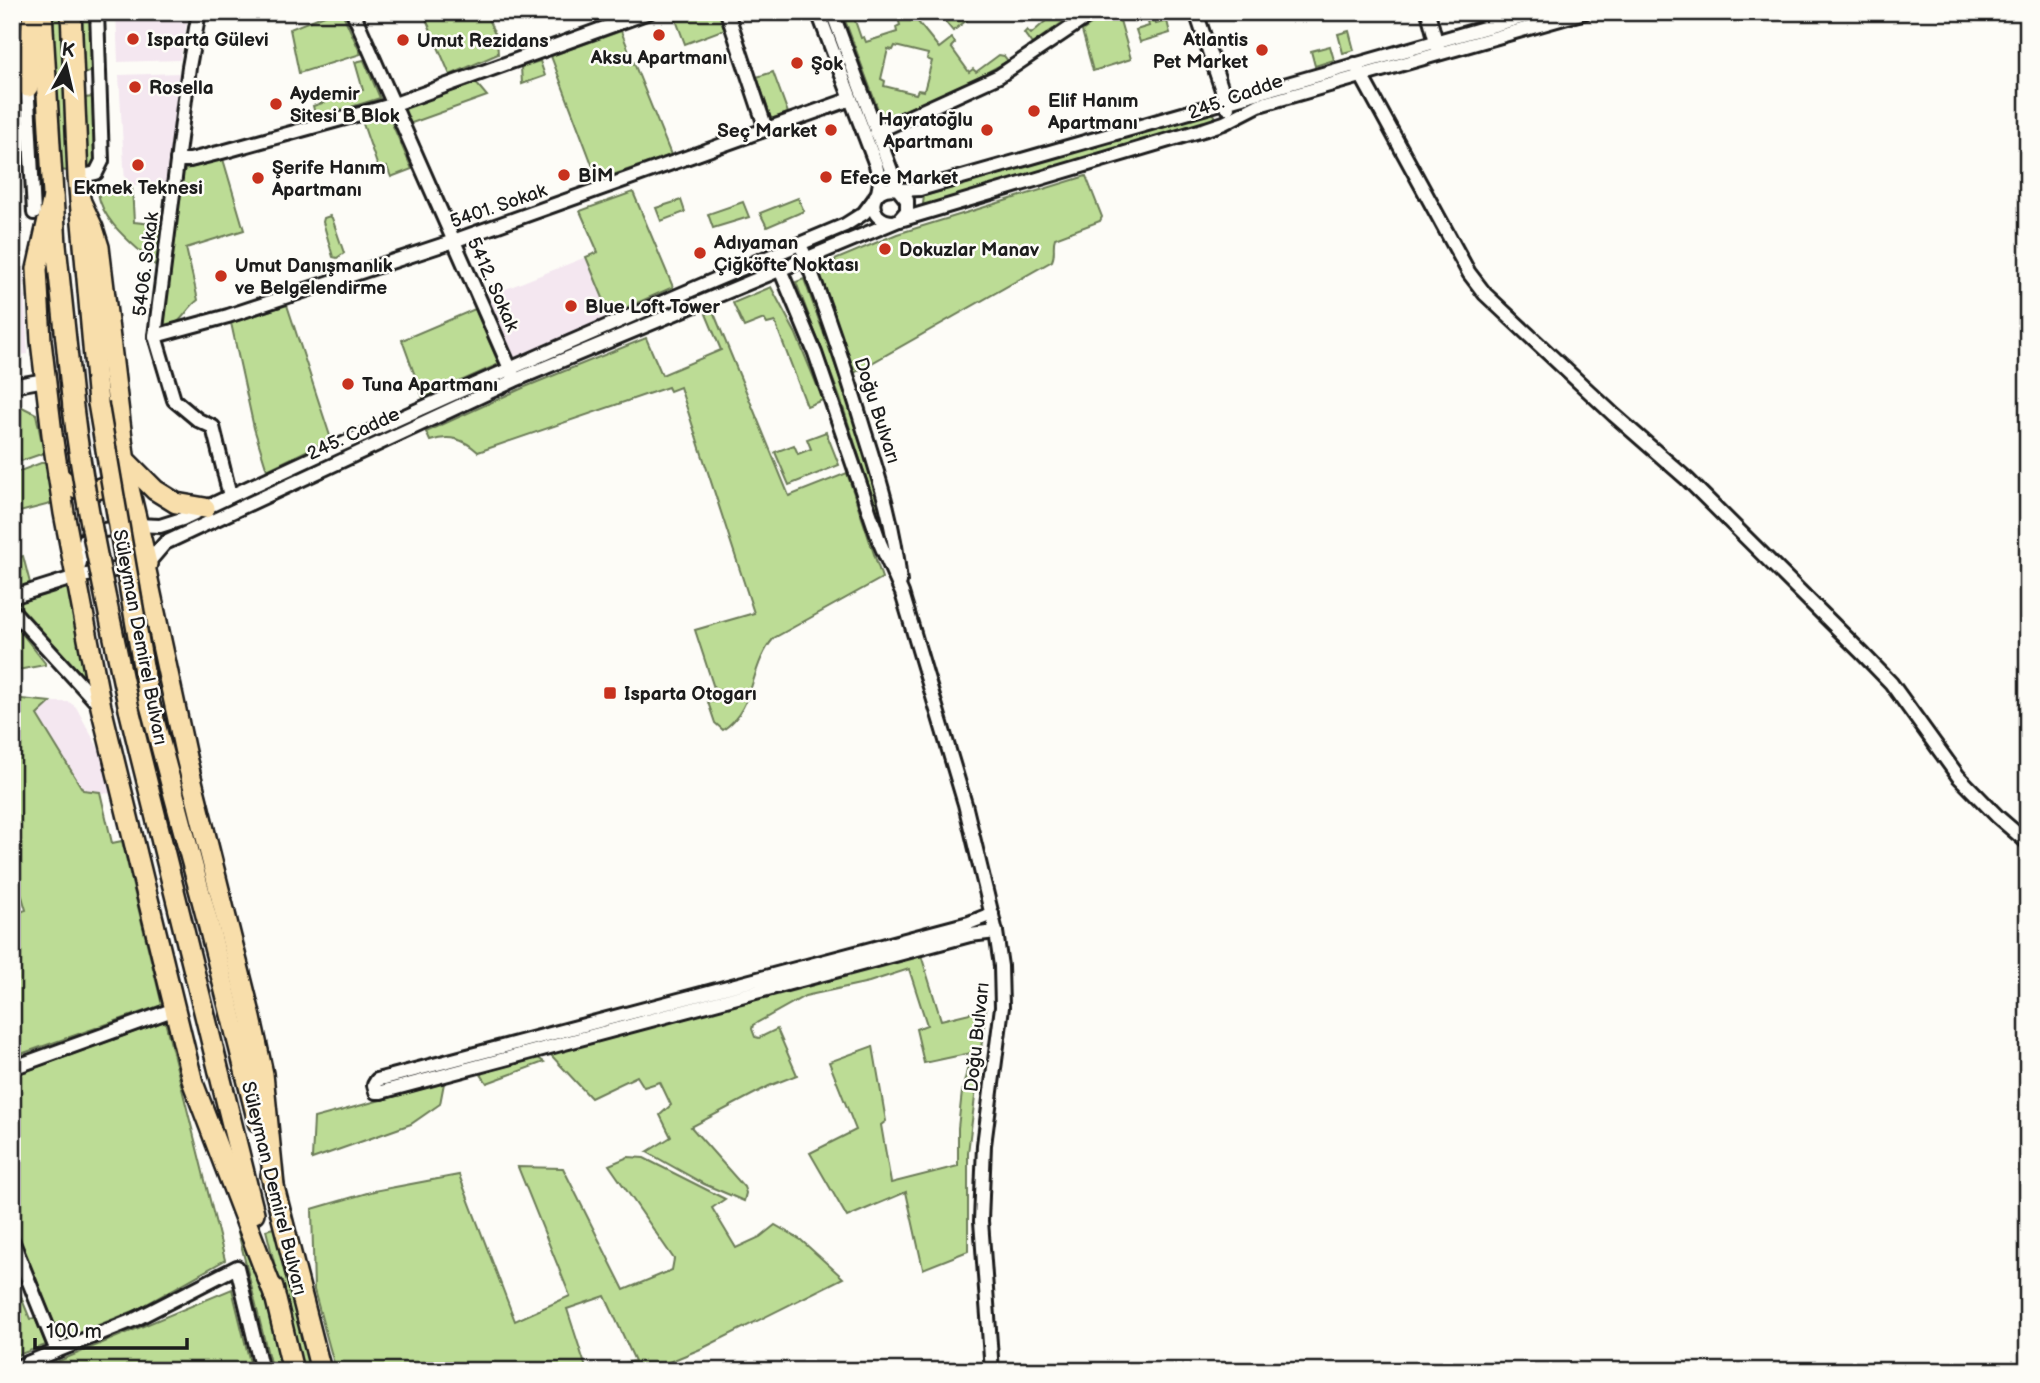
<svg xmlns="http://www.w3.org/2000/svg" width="2040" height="1383" viewBox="0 0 2040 1383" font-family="'Balsamiq Sans',sans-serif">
	<rect width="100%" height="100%" fill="#fdfcf7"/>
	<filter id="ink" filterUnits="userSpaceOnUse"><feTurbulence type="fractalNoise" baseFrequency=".0143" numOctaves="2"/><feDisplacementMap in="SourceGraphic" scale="14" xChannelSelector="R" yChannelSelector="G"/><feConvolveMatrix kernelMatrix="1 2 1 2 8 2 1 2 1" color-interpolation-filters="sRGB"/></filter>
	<g filter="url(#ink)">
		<g fill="#f4e7f0">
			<polygon points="116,12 189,12 180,60 118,62"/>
			<polygon points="179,73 167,183 132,186 125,184 119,75"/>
			<polygon points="12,100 18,178 12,180"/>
			<polygon points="20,214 28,354 12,356 12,216"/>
			<polygon points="586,257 610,315 514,358 488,296"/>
			<polygon points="12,520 30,583 12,589"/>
			<polygon points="51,702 69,702 76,707 102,755 113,794 84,791 36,715"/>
		</g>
		<g fill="#bcdc95" stroke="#6c7c58" stroke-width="2" fill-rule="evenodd">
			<polygon points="52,12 64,12 69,171 58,170"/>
			<polygon points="82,12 91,12 93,71 84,74"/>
			<polygon points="332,12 342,12 361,54 299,73 290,29"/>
			<polygon points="423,12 485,12 497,39 498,54 450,75"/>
			<polygon points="673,12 719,12 725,29 685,44"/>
			<path d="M 842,12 L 852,12 L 861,38 L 864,37 L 866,42 L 897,32 L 896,27 L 900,25 L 896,12 L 910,12 L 939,48 L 952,38 L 955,43 L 951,47 L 969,72 L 973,69 L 976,72 L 999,55 L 1004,56 L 1008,61 L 964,85 L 882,120 ZM 895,46 L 928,54 L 927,59 L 932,61 L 924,91 L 918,90 L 916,94 L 884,86 L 885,81 L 881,79 L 888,49 L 893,50 Z"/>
			<polygon points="937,12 977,12 953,31"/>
			<polygon points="1056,12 1077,12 1032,44 1024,33 1027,30 1031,34"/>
			<polygon points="1110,12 1126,12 1119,17 1131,59 1093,71 1082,31"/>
			<polygon points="1154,20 1156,24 1167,21 1170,33 1140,42 1136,30 1149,26 1148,22"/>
			<polygon points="621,31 671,155 598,180 551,56"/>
			<polygon points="1349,31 1354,50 1343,53 1338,34"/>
			<polygon points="1330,46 1334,60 1315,66 1311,51"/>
			<polygon points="364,60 380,98 316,118 313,106 363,90 355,62"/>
			<polygon points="540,61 545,76 522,84 521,67"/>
			<polygon points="773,72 788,113 771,119 757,77"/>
			<polygon points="476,83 487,96 409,124 404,114 406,107"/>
			<polygon points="93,97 95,162 93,167 88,167 85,98"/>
			<polygon points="1213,112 1216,118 1214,121 927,205 923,204 924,196"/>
			<polygon points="383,116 390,119 412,169 391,177 387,167 379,170 362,121"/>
			<path d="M 223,159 L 244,230 L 186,248 L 198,300 C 185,309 181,328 164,325 L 182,174 L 186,169 Z"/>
			<path d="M 1086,176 L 1102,217 L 1100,221 L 1055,238 C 1052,246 1056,253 1052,261 L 854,373 L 818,267 L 897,234 Z"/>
			<path d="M 125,184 L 132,186 L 134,222 L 162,225 L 156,266 C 135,245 103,224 98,193 Z"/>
			<polygon points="633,192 673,287 610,315 586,257 598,252 580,211"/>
			<polygon points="798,198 804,211 767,227 760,213"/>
			<polygon points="681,200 685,212 661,221 656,208"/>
			<polygon points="743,202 749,217 713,228 708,214"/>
			<polygon points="330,216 332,218 344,253 337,258 333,257 323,222 324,218"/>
			<polygon points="804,279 842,384 886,522 889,541 887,542 840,398 796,282"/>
			<polygon points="771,287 796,334 823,400 807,406 775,322 767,324 764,319 744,327 733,303"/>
			<polygon points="287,305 331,439 267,470 254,428 231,323"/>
			<polygon points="475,309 499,364 423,398 402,340"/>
			<path d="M 713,311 L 789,496 L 847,473 L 882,578 L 774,638 C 749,666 756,708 723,730 L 715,723 L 708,702 L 718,701 L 723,692 L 714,688 L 695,630 L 754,613 L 680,387 L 670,391 L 668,387 L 478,452 C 463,438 449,435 430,441 L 426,432 L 525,387 L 646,338 L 662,375 L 721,350 L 706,314 Z"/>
			<polygon points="12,402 36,414 44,453 21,461 12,433"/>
			<polygon points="826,432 839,465 789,485 775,452 794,445 798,454 811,449 807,439"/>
			<polygon points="46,461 54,503 12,514 12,474"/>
			<polygon points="23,556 30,583 12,589 12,560"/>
			<polygon points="70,586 85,675 83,676 16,602"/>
			<polygon points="12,621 45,663 45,665 12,671"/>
			<polygon points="12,698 51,702 37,715 83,790 100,792 112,843 122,841 162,1005 12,1057 12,915 26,910 12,863 12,733 18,728 12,717"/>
			<polygon points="921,955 941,1020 986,1009 968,1153 968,1251 923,1269 906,1192 847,1217 810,1153 856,1130 829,1062 873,1046 886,1121 881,1125 891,1183 958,1166 958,1128 962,1092 971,1053 924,1063 916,1029 927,1025 909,969 869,982 805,996 753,1025 752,1029 755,1037 759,1038 777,1029 797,1075 769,1086 691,1127 744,1187 746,1193 744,1201 704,1184 647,1152 671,1137 660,1115 671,1105 660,1082 644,1087 637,1076 591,1098 550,1054"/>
			<polygon points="165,1021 225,1260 136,1310 61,1340 12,1222 12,1076"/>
			<polygon points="538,1058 544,1062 487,1083 480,1073"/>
			<polygon points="444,1083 440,1104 411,1124 312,1159 314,1118"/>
			<polygon points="217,1146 247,1224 283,1371 272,1371"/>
			<polygon points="628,1157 644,1158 725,1199 712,1208 736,1248 760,1237 775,1225 801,1240 843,1278 703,1348 652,1369 589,1371 635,1361 605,1296 567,1309 587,1371 336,1371 314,1290 312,1209 374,1191 459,1175 515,1321 570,1296 518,1167 563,1168 624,1290 672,1270 674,1259 609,1165"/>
			<polygon points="277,1227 314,1371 301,1371 266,1230"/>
			<polygon points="12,1275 30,1319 35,1318 46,1345 12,1357"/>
			<polygon points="232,1289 252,1371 209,1371 207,1364 178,1371 35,1371"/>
		</g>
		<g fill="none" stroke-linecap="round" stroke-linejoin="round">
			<defs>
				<g id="minor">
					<polyline points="199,12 189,67 155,336 174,400 198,420 213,427 230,496"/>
					<polyline points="353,12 512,373"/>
					<polyline points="727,12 766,129"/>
					<polyline points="818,12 876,165 880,182 878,193"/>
					<polyline points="832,12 898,189"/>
					<polyline points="1196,12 1228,108"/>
					<polyline points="1428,12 1438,49"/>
					<polyline points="1355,64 1469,273 1485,294 1614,415 1687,479 1862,653 1891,683 1958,776 1998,817 2028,843"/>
					<polyline points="27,80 34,213"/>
					<polyline points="876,132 999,76 1094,12"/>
					<polyline points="177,160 190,160 222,152 392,105 649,12"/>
					<polyline points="78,177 96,173 102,161 97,12"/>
					<polyline points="900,190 920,189 1540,12"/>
					<polyline points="900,220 1206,129 1224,123 1259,105 1585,12"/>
					<path d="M 803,251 C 826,310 846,370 864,430 C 880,480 895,529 900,582"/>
					<polyline points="774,255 815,353 880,543 902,593 965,804 996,932 1001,966 1002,1007 984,1145 981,1221 992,1371"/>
					<polyline points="155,336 228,316 445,244 851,99"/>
					<polyline points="12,386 45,380"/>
					<path d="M 78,570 L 86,538 L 104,530 L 136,525 L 160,526 L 182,519 C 401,415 622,318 845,225 L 864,213 L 873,201"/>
					<path d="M 12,597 L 76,577 L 147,564 L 165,543 L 515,380 L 899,220 L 907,211 L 907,200 L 898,189 C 868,182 864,222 894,222"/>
					<polyline points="12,610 99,705"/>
					<polyline points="992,914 969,923 377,1080 374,1085 376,1092 381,1092 970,935 996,932"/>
					<polyline points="12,1068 175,1009"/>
					<polyline points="12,1240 57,1351"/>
					<polyline points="12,1369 136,1319 237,1267 262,1371"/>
				</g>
				<g id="highway">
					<polyline points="42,12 56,245 73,407"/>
					<polyline points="71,12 78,177 98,403"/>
					<polyline points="28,87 32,20"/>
					<polyline points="53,197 37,269 41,341 52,434 64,513 101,707 193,1083 275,1297"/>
					<polyline points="80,200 93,228 99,247 127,480 147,564 145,566 186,757 251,1018 263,1074 274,1186"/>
					<path d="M 58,475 C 81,501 117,492 124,459 L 155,490 L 176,503 L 205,508"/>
					<polyline points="149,701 207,919 258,1122"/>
					<polyline points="129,709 254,1213"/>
					<polyline points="271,1175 321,1371"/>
					<polyline points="273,1287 293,1371"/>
				</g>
			</defs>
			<use href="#minor" stroke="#1c1c1c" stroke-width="18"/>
			<use href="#highway" stroke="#1c1c1c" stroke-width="24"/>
			<use href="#minor" stroke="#fdfcf7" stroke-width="12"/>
			<use href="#highway" stroke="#f8deab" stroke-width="19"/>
			<defs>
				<g id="highway-bridge">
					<polyline points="98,403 149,701"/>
					<path d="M 73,407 C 85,508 108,608 129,709"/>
				</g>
			</defs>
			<use href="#highway-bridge" stroke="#1c1c1c" stroke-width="24" stroke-linecap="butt"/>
			<use href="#highway-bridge" stroke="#f8deab" stroke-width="19"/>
		</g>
	</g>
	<g fill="#c8321e" stroke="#fdfcf7" stroke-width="2.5">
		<circle cx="659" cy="35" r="7"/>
		<circle cx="133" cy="39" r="7"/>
		<circle cx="403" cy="40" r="7"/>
		<circle cx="1262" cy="50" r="7"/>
		<circle cx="797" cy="63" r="7"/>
		<circle cx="135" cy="87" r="7"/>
		<circle cx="276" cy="104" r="7"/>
		<circle cx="1034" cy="111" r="7"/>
		<circle cx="831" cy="130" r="7"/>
		<circle cx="987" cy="130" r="7"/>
		<circle cx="138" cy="165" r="7"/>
		<circle cx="564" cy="175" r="7"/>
		<circle cx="826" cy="177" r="7"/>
		<circle cx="258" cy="178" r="7"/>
		<circle cx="885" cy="249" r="7"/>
		<circle cx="700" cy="253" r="7"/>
		<circle cx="221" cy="276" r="7"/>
		<circle cx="571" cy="306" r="7"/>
		<circle cx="348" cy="384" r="7"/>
		<rect x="603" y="686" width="14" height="14" rx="3.5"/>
	</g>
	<g text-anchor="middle" stroke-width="5" stroke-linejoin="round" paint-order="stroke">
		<g font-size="19" font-weight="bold" fill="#1c1c1c" stroke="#fdfcf7" text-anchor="start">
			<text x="147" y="46">Isparta Gülevi</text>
			<text x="1248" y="46" text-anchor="end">Atlantis<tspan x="1248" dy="22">Pet Market</tspan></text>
			<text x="417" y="47">Umut Rezidans</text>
			<text x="659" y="64" text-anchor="middle">Aksu Apartmanı</text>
			<text x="811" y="70">Şok</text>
			<text x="149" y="94">Rosella</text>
			<text x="290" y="100">Aydemir<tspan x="290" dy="22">Sitesi B Blok</tspan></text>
			<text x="1048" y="107">Elif Hanım<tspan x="1048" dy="22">Apartmanı</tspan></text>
			<text x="973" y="126" text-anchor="end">Hayratoğlu<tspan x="973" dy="22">Apartmanı</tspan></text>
			<text x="817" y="137" text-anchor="end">Seç Market</text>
			<text x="272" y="174">Şerife Hanım<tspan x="272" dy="22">Apartmanı</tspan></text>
			<text x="578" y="182">BİM</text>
			<text x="840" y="184">Efece Market</text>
			<text x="138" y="194" text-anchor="middle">Ekmek Teknesi</text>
			<text x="714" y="249">Adıyaman<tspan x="714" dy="22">Çiğköfte Noktası</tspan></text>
			<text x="899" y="256">Dokuzlar Manav</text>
			<text x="235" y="272">Umut Danışmanlık<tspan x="235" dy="22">ve Belgelendirme</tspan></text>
			<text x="585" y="313">Blue Loft Tower</text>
			<text x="362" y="391">Tuna Apartmanı</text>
			<text x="624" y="700">Isparta Otogarı</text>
		</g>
		<g font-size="19" fill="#1c1c1c" stroke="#fdfcf7">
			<text transform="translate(1235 96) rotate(-20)" y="7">245. Cadde</text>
			<text transform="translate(498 205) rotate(-19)" y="7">5401. Sokak</text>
			<text transform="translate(145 264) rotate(-83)" y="7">5406. Sokak</text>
			<text transform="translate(494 284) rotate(66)" y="7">5412. Sokak</text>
			<text transform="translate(878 410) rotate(72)" y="7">Doğu Bulvarı</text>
			<text transform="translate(353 433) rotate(-25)" y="7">245. Cadde</text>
			<text transform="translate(141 637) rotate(79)" y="7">Süleyman Demirel Bulvarı</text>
			<text transform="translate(976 1037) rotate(-84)" y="7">Doğu Bulvarı</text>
			<text transform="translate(275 1188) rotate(76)" y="7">Süleyman Demirel Bulvarı</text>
		</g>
	</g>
	<rect width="2040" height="1383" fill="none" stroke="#fdfcf7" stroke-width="42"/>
	<rect x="21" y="21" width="1998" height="1341" fill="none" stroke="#1c1c1c" stroke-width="2.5" filter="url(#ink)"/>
	<g transform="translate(66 66) rotate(8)" stroke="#fdfcf7" stroke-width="5" paint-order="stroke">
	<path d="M0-5L12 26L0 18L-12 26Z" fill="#1c1c1c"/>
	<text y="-10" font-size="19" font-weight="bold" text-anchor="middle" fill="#1c1c1c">K</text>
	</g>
	<path d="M35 1338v10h152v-10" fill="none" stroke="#1c1c1c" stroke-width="3.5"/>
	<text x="46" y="1338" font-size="21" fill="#1c1c1c" stroke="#fdfcf7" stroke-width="5" paint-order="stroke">100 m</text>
</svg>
